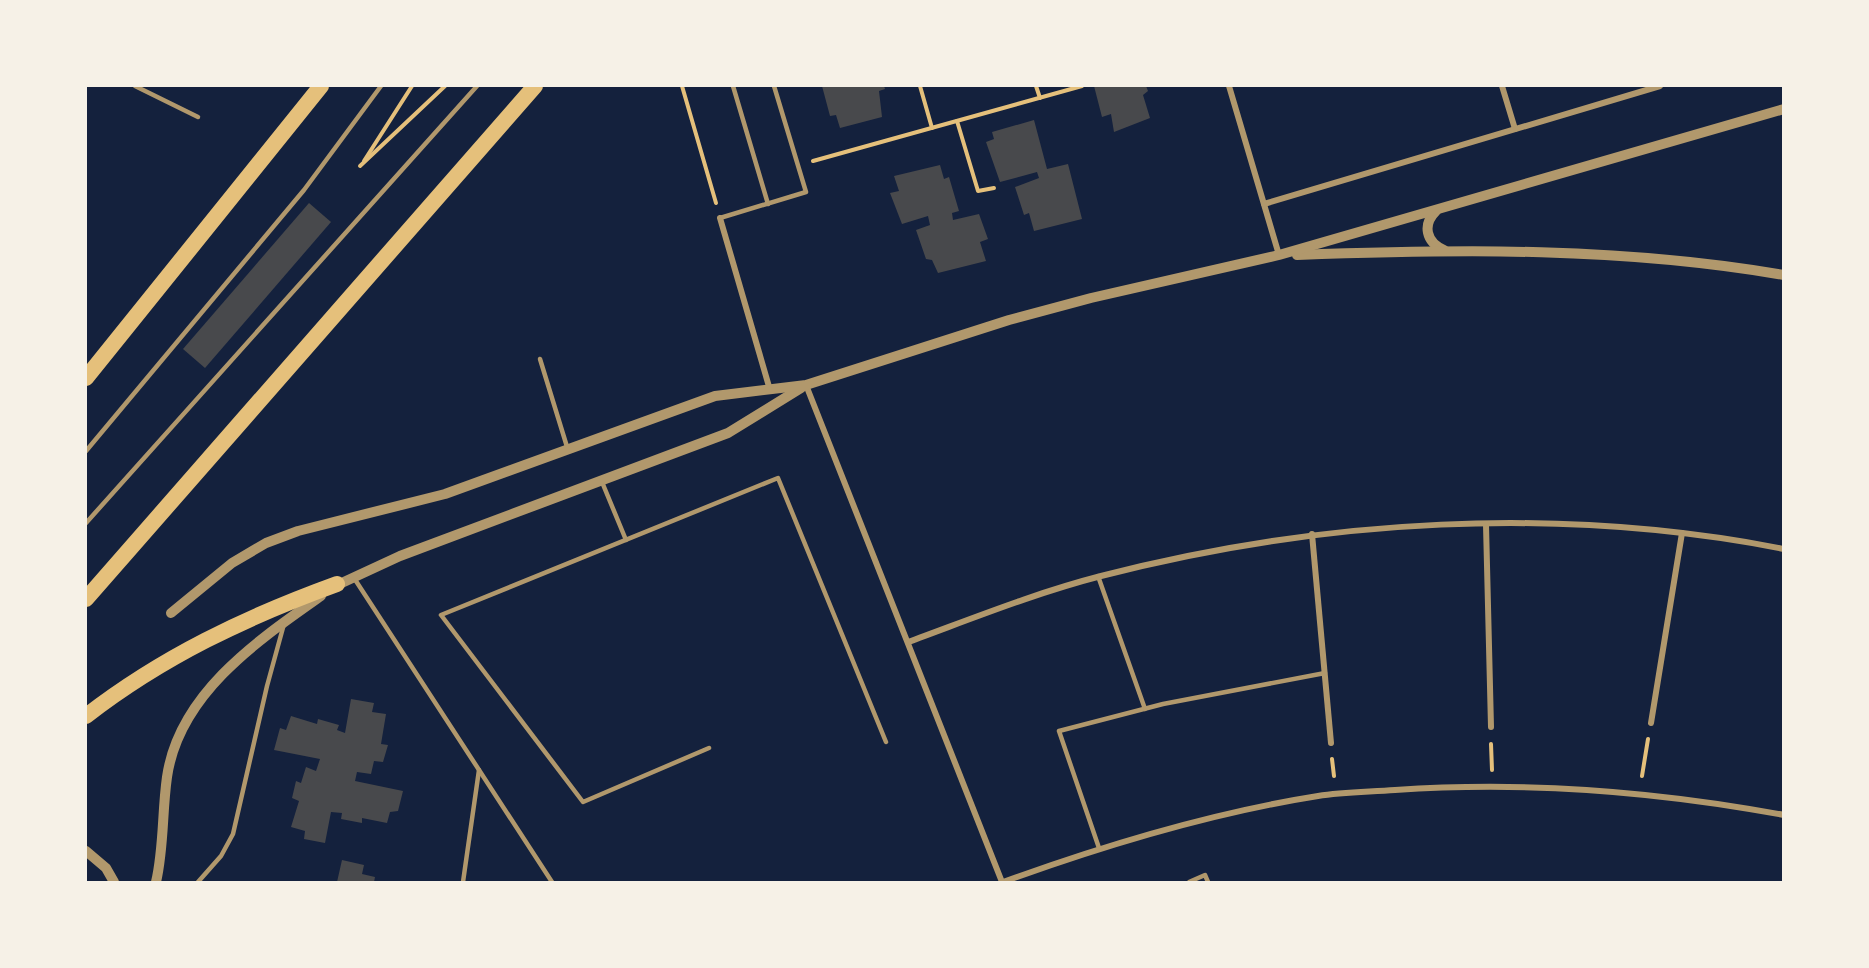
<svg xmlns="http://www.w3.org/2000/svg" width="1869" height="968" viewBox="0 0 1869 968" font-family="Barlow,sans-serif">
	<rect width="100%" height="100%" fill="#14213d"/>
	<g fill="#48494c">
		<polygon points="822,86 884,86 885,89 879,91 882,117 840,128 836,115 830,116"/>
		<polygon points="1094,86 1146,86 1148,91 1143,95 1150,118 1114,132 1111,114 1102,117"/>
		<polygon points="1034,120 1047,169 1068,164 1082,219 1034,231 1029,213 1024,215 1015,187 1039,178 1037,172 1000,182 986,142 994,139 992,132"/>
		<polygon points="940,165 944,179 949,177 959,211 952,213 953,220 979,214 988,239 980,242 986,261 938,273 932,260 926,259 916,230 930,225 928,216 902,224 890,193 899,191 894,176"/>
		<polygon points="309,203 331,222 205,368 183,349"/>
		<polygon points="351,699 374,703 372,712 386,714 381,744 388,745 383,762 374,761 371,774 357,772 355,781 403,791 398,811 390,812 387,823 362,818 362,823 341,819 342,813 331,812 325,843 304,839 305,831 291,827 299,801 292,798 296,781 301,783 306,767 316,771 320,759 274,750 280,728 286,730 291,716 317,724 318,719 339,725 337,730 345,733"/>
		<polygon points="342,860 364,865 362,874 375,877 374,882 337,882"/>
	</g>
	<g fill="none" stroke-linecap="round" stroke-linejoin="round">
		<g stroke="#e5c07b" stroke-width="4">
			<polyline points="682,86 716,203"/>
			<polyline points="920,86 932,128"/>
			<polyline points="1036,86 1040,98"/>
			<polyline points="957,121 978,191 994,188"/>
			<polyline points="364,161 412,86"/>
			<polyline points="813,161 1082,86"/>
			<polyline points="360,166 445,86"/>
			<polyline points="1491,744 1492,770"/>
			<polyline points="1332,759 1334,776"/>
			<polyline points="1642,776 1648,739"/>
		</g>
		<g stroke="#b1986c" stroke-width="4.5">
			<polyline points="135,86 198,117"/>
			<polyline points="733,86 768,204"/>
			<polyline points="720,218 806,192 774,86"/>
			<polyline points="540,359 568,450"/>
			<polyline points="86,451 304,190 381,86"/>
			<polyline points="602,482 626,540"/>
			<polyline points="86,523 477,86"/>
			<polyline points="1098,576 1145,709"/>
			<polyline points="354,578 552,882"/>
			<polyline points="709,748 583,802 441,615 778,478 886,742"/>
			<polyline points="1099,848 1059,731 1163,704 1325,673"/>
			<polyline points="198,882 221,856 233,834 267,686 284,624"/>
			<polyline points="463,882 479,770"/>
			<polyline points="1189,882 1205,875 1208,882"/>
		</g>
		<g stroke="#b1986c" stroke-width="6">
			<polyline points="1229,86 1279,255"/>
			<polyline points="1502,86 1515,129"/>
			<polyline points="1264,204 1660,86"/>
			<polyline points="720,218 770,390"/>
			<polyline points="806,385 1002,882"/>
			<polyline points="1486,525 1491,727"/>
			<polyline points="1312,534 1331,743"/>
			<path d="M 908,642 C 971,619 1035,593 1101,576 C 1322,519 1559,505 1784,549"/>
			<polyline points="1651,723 1682,533"/>
			<path d="M 1003,882 C 1105,845 1210,813 1318,796 C 1343,792 1369,792 1395,790 C 1525,781 1655,791 1784,815"/>
		</g>
		<g stroke="#b1986c" stroke-width="10">
			<path d="M 1436,211 C 1422,225 1426,242 1444,250"/>
			<path d="M 1297,255 C 1462,249 1621,247 1784,275"/>
			<polyline points="333,587 400,556 728,433 801,388"/>
			<polyline points="171,613 232,563 266,543 298,531 445,494 715,396 806,385 1009,320 1091,298 1279,255 1784,109"/>
			<polyline points="86,851 106,868 114,882"/>
			<path d="M 156,882 C 164,848 162,812 167,777 C 179,694 257,641 321,596"/>
		</g>
		<g stroke="#e5c07b" stroke-width="16">
			<polyline points="86,378 321,86"/>
			<polyline points="86,599 535,86"/>
			<path d="M 86,716 C 162,657 246,617 337,584"/>
		</g>
	</g>
	<rect width="1869" height="968" fill="none" stroke="#f6f1e7" stroke-width="174"/>
</svg>
